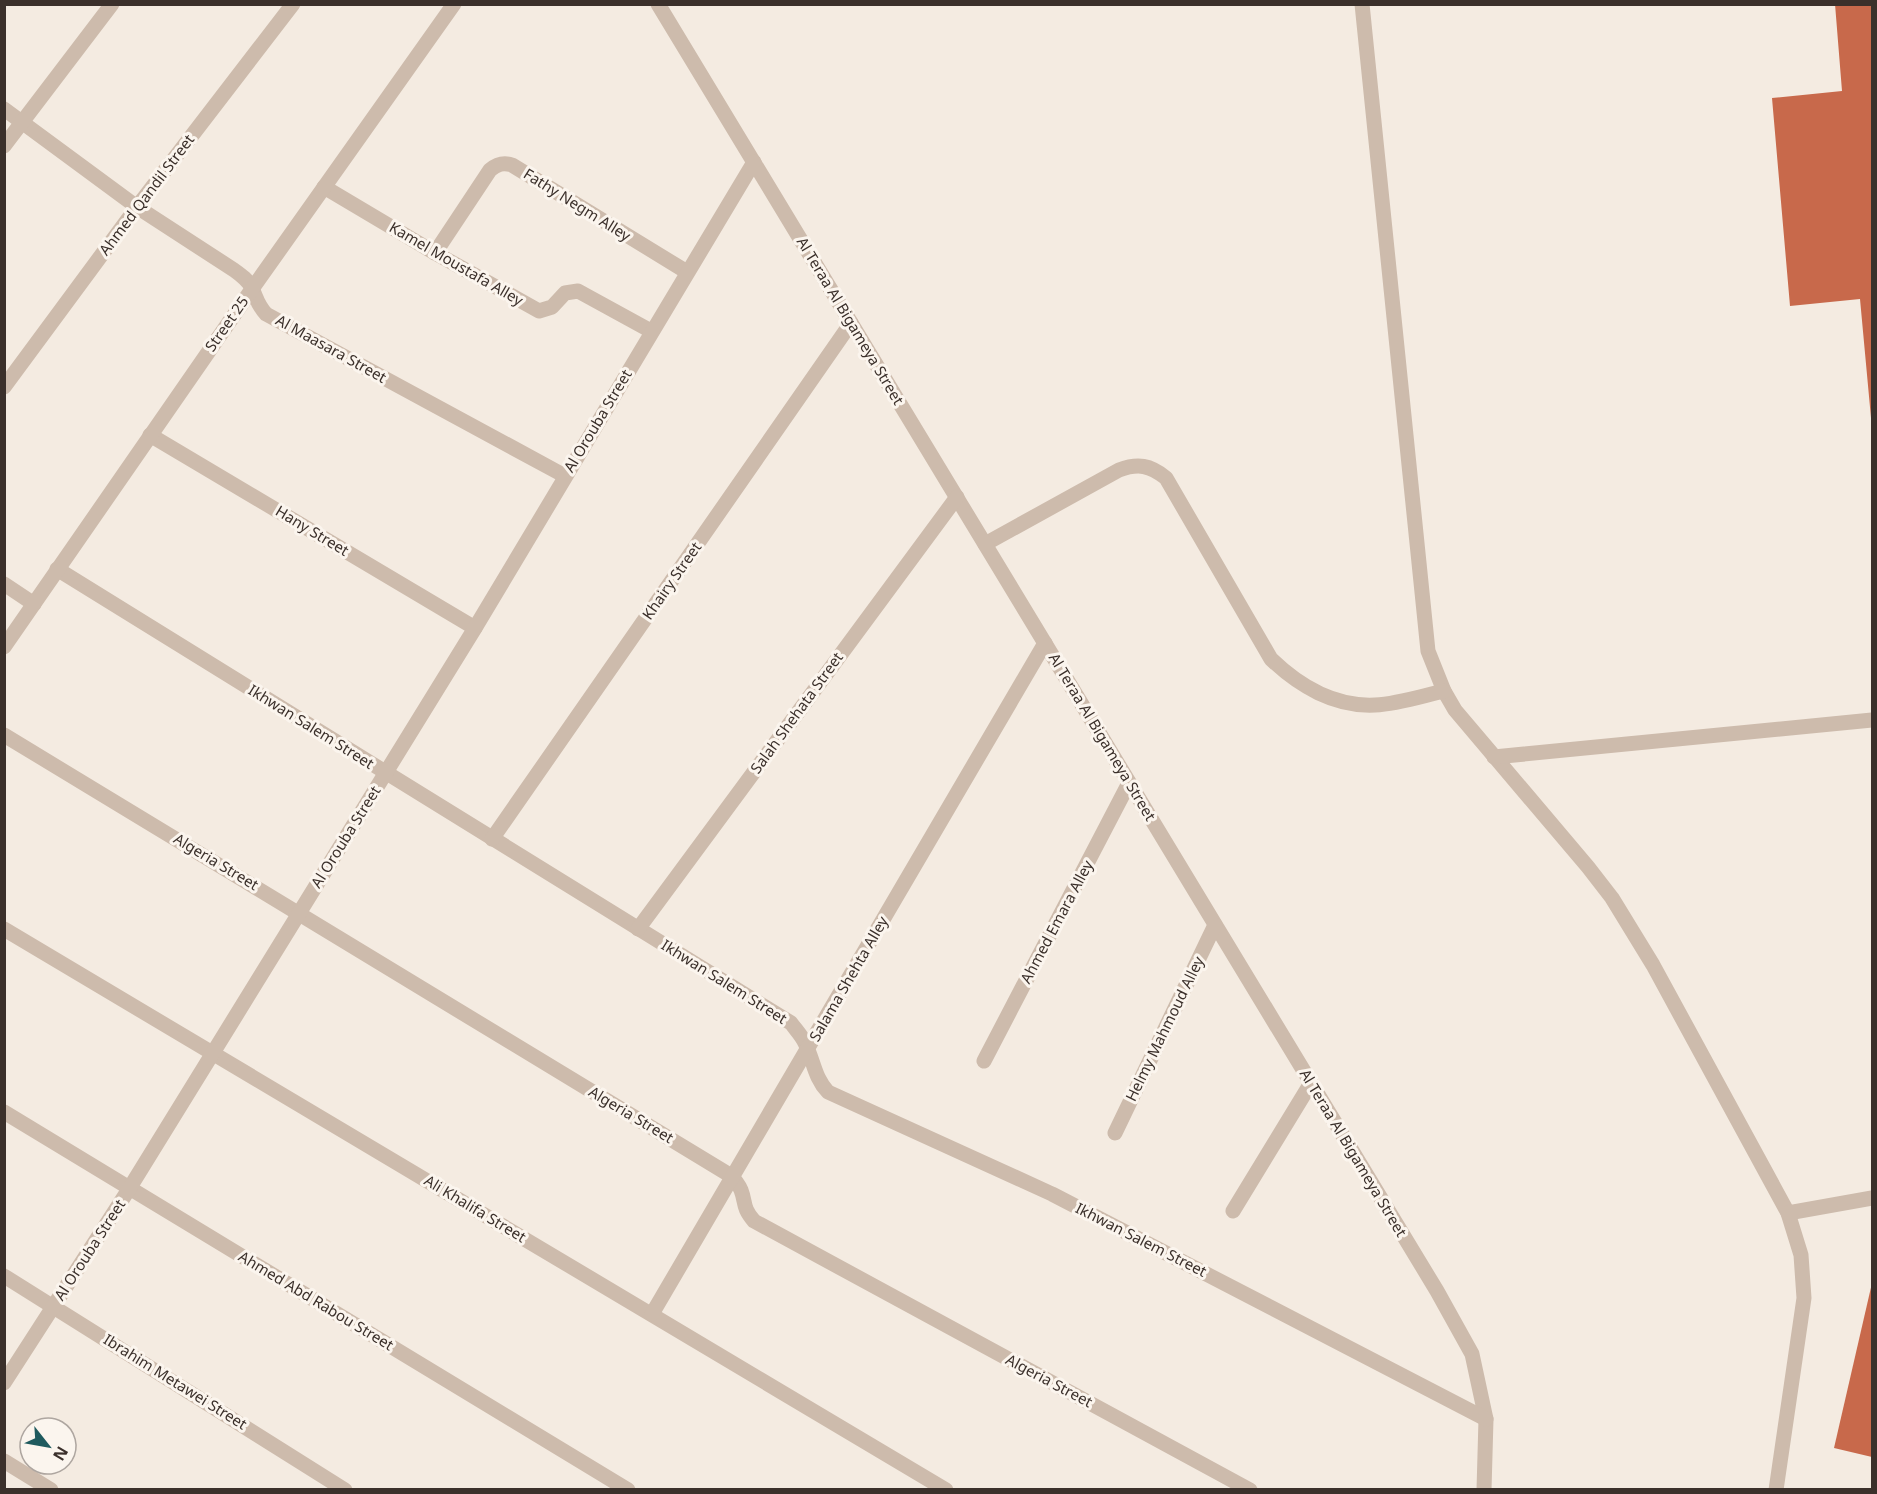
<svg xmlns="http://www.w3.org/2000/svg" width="1877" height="1494" viewBox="0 0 1877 1494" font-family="'Noto Sans',sans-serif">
	<rect width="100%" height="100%" fill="#f4ebe1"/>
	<g fill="#c8694b">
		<polygon points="1835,4 1872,4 1872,418 1871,418 1860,299 1790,306 1772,98 1842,91"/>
		<polygon points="1872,1283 1872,1457 1834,1448"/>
	</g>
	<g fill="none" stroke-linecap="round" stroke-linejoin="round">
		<g stroke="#cdbbac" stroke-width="15">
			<polyline points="1362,4 1428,651 1444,691 1455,710 1588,867 1612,898 1653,965 1788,1213 1801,1255 1804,1298 1776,1490"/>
			<path d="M 985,544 L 1119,470 C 1138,463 1150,465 1166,478 L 1271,659 C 1299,686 1335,707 1375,705 C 1398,704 1422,696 1444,691"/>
			<polyline points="1494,757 1872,720"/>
			<polyline points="1788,1213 1872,1198"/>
		</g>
		<g stroke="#cdbbac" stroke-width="15">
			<polyline points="658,4 1437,1291 1472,1354 1486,1419 1484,1490"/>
			<path d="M 4,109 L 137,207 L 234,270 C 241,275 248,280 252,288 C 257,299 257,304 266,314 L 565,476"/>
			<polyline points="4,146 112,4"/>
			<polyline points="324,187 435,253 539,311 552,307 565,293 578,291 651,331"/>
			<path d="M 435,253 L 490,170 C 497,164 503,162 512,165 L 687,272"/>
			<polyline points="4,387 137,207 293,4"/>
			<polyline points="150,435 475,628"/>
			<path d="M 57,569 L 791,1023 C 796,1030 802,1036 805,1043 C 814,1061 814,1077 828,1092 L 1052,1194 L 1486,1419"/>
			<polyline points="4,584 34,604"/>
			<polyline points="4,647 252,289 454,4"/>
			<path d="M 4,735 L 733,1177 C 735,1181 739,1185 741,1190 C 746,1203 742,1207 754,1221 L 1250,1490"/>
			<polyline points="492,839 851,323"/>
			<polyline points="4,929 946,1490"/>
			<polyline points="638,929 957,497"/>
			<polyline points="984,1061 1129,783"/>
			<polyline points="4,1112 628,1490"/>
			<polyline points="1115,1133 1215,925"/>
			<polyline points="1233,1211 1311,1083"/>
			<polyline points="4,1276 345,1490"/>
			<polyline points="652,1314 1045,643"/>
			<polyline points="4,1383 129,1189 475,628 754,162"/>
			<polyline points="4,1461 51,1490"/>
		</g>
	</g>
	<g text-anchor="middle" stroke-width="6" stroke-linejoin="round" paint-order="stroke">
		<g font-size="15" fill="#3b302b" stroke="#fbf5ee">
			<text transform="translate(147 195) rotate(-53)" y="5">Ahmed Qandil Street</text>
			<text transform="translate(577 205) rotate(32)" y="5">Fathy Negm Alley</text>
			<text transform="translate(456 264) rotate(30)" y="5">Kamel Moustafa Alley</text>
			<text transform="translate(850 321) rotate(59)" y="5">Al Teraa Al Bigameya Street</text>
			<text transform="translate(227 324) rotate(-55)" y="5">Street 25</text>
			<text transform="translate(331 349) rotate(29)" y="5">Al Maasara Street</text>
			<text transform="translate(598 421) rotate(-59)" y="5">Al Orouba Street</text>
			<text transform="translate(312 531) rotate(31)" y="5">Hany Street</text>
			<text transform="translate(672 581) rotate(-55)" y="5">Khairy Street</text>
			<text transform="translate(797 713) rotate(-54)" y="5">Salah Shehata Street</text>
			<text transform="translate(311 727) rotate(32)" y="5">Ikhwan Salem Street</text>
			<text transform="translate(1102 737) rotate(59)" y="5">Al Teraa Al Bigameya Street</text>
			<text transform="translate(346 837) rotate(-58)" y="5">Al Orouba Street</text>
			<text transform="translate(216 862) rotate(31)" y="5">Algeria Street</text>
			<text transform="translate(1057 922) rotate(-62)" y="5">Ahmed Emara Alley</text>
			<text transform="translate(849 979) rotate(-60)" y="5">Salama Shehta Alley</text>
			<text transform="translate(724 982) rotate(32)" y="5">Ikhwan Salem Street</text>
			<text transform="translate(1165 1029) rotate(-64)" y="5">Helmy Mahmoud Alley</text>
			<text transform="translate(631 1115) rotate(31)" y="5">Algeria Street</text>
			<text transform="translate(1353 1153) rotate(59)" y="5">Al Teraa Al Bigameya Street</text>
			<text transform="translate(475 1209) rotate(31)" y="5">Ali Khalifa Street</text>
			<text transform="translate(1141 1240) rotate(27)" y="5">Ikhwan Salem Street</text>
			<text transform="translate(90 1250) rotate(-57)" y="5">Al Orouba Street</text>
			<text transform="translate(316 1301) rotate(31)" y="5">Ahmed Abd Rabou Street</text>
			<text transform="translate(1049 1381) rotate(28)" y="5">Algeria Street</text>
			<text transform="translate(175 1382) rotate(32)" y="5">Ibrahim Metawei Street</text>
		</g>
	</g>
	<rect width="1877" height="1494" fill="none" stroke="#3b302b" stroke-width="12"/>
	<g transform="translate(48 1446) rotate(121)"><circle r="28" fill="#fbf5ee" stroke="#aea6a0" stroke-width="1.5"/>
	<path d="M0-4.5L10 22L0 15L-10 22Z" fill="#1f5a5e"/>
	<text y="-9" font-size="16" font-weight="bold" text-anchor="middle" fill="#3b302b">N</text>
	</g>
</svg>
